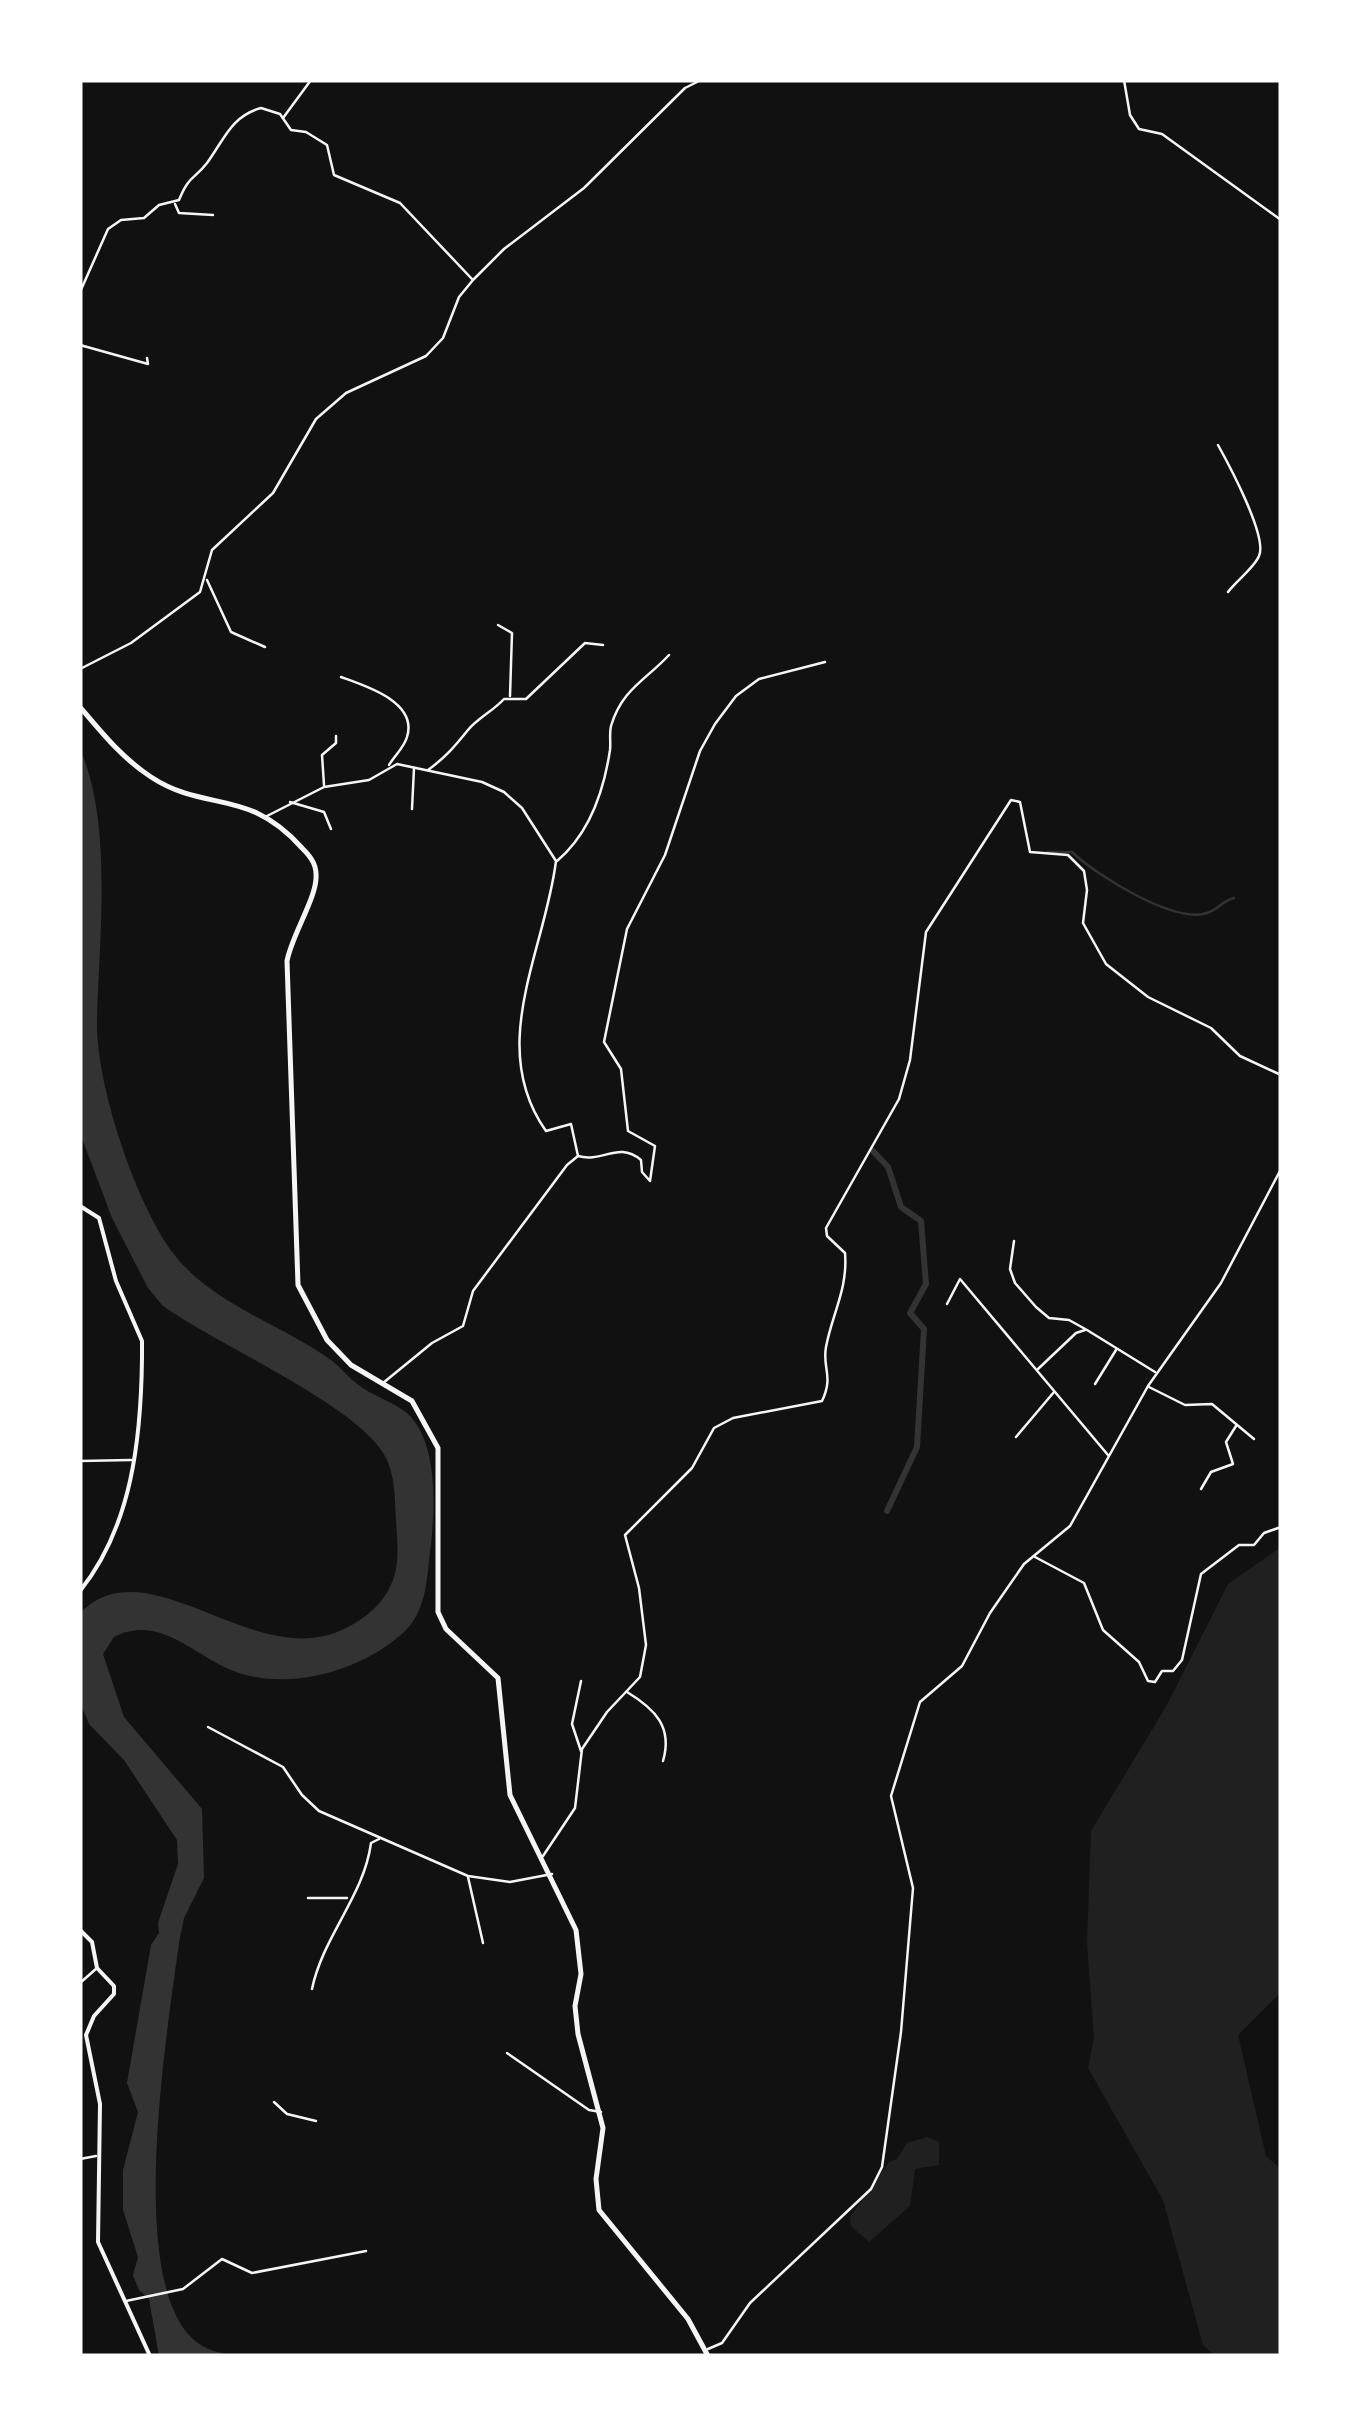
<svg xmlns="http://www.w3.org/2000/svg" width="1361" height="2436" viewBox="0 0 1361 2436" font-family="Helvetica,sans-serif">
	<rect width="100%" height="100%" fill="#111"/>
	<g fill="#202020">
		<polygon points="1281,1547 1281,1992 1238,2035 1266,2156 1281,2169 1281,2356 1215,2356 1203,2345 1163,2200 1088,2068 1094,2037 1087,1943 1091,1831 1167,1705 1228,1584"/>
		<polygon points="927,2137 939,2142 939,2165 915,2169 910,2206 869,2242 851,2226 850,2217 889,2162 897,2159 907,2143"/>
	</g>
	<path fill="#333" d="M 80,749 C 113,823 99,940 97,1019 C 95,1082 135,1202 173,1253 C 211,1303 278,1323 328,1358 C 339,1365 346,1375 356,1383 C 371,1396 393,1401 408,1414 C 438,1443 435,1506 431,1544 C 427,1572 428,1608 406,1630 C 364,1671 287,1693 231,1670 C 192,1654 159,1614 114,1637 L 103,1654 L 124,1717 L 202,1809 L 204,1878 L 184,1918 L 179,1943 C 168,2027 125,2280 194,2340 C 220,2363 266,2353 298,2356 L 159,2356 L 149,2299 L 139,2290 L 133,2275 L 138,2257 L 123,2210 L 123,2170 L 138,2112 L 127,2083 L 151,1945 L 159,1933 L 158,1923 L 178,1864 L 177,1840 L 124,1760 L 89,1724 L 80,1702 L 80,1613 C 149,1543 256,1675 346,1628 C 368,1617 384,1603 393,1580 C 400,1561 397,1540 396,1520 C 395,1501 395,1477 387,1460 C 364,1407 214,1344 162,1305 L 148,1288 L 112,1218 L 80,1133 Z"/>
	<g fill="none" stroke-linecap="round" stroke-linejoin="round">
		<path stroke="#333" stroke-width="2.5" d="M 1047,852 L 1072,852 C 1096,875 1174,924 1207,913 C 1217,910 1222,901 1234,898"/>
		<polyline stroke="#333" stroke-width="6" points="873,1151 888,1167 901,1207 921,1221 926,1284 910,1313 924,1329 917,1447 887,1511"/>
		<g stroke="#f5f5f5" stroke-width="2.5">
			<polyline points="1124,80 1130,115 1139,129 1162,134 1281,220"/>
			<polyline points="283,118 311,80"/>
			<polyline points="175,204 179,213 213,215"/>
			<path d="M 80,292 L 108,229 L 121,220 L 144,218 L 159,205 L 179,200 C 189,175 194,180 207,163 C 224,140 231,116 261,108 L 280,114 L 291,130 L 306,132 L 327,145 L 334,175 L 400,203 L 472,279"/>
			<polyline points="80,345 148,364 147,358"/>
			<path d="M 1218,445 C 1228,463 1268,537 1259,556 C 1254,568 1236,581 1228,592"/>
			<polyline points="207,580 231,632 265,647"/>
			<polyline points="498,625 512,633 510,696"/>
			<polyline points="80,669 131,643 200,592 212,550 273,493 316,419 346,393 426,356 443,338 459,297 473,280 504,249 584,188 685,88 701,80"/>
			<path d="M 341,677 C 366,686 418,702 407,737 C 404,748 394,756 389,765"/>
			<path d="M 428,770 C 446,757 455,746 468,730 C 478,718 493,711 504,699 L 526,699 L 585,643 L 603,645"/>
			<polyline points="324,785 322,755 336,743 336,736"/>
			<polyline points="290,802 324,812 331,829"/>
			<polyline points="412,809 414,768"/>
			<path d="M 267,816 L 324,787 L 369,780 L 397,764 L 482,782 L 504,792 L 522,808 L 556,861 C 545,951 486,1046 546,1131 L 571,1124 L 578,1156 C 603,1163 618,1141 641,1160 L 642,1172 L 650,1181 L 655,1146 L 628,1131 L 621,1069 L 604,1042 L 627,929 L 665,855 L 700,751 L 715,724 L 736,696 L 759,679 L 825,662"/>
			<path d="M 557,861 C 589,834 604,790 610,750 C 611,742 609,734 611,726 C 622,689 646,680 669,655"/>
			<polyline points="1014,1241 1010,1269 1015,1283 1036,1307 1049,1318 1069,1320 1087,1330 1155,1372"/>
			<polyline points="947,1304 960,1279 1108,1455"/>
			<polyline points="1038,1369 1076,1333 1085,1330"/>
			<polyline points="383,1383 432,1343 463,1326 473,1291 567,1165 578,1156"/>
			<polyline points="1095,1384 1116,1350"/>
			<polyline points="1149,1387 1185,1405 1212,1404 1254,1439"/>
			<polyline points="1016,1437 1054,1392"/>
			<polyline points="80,1461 131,1460"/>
			<polyline points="1201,1489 1211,1472 1233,1464 1226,1442 1236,1426"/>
			<polyline points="1035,1557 1084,1583 1103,1630 1139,1662 1148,1681 1155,1682 1162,1671 1173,1671 1182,1660 1201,1574 1239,1545 1254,1545 1264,1533 1281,1527"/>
			<polyline points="581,1681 572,1724 581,1751"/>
			<path d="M 627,1692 C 655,1709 673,1727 663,1761"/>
			<polyline points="208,1727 283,1767 302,1795 319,1811 468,1876 510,1882 552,1874"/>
			<path d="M 543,1856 L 575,1808 L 582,1749 L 607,1712 L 640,1677 L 646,1645 L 639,1588 L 625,1535 L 692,1468 L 714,1428 L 733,1418 L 822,1401 C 834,1376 822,1368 826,1347 C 832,1314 848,1289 845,1253 L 827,1236 L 826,1228 L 899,1099 L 910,1060 L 926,932 L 1011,800 L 1020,802 L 1030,852 L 1068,855 L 1084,871 L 1087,890 L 1083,923 L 1106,964 L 1148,997 L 1211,1028 L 1240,1056 L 1281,1075"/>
			<polyline points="468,1877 483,1943"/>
			<polyline points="308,1898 347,1898"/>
			<polyline points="80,1983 97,1968"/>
			<path d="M 312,1989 C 323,1936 364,1896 371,1843 L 379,1839"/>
			<polyline points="507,2053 589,2110 601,2112"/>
			<polyline points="274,2102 287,2114 316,2121"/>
			<polyline points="80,2159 96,2156"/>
			<polyline points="126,2301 183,2289 222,2259 252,2273 366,2251"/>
			<polyline points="708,2349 722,2343 750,2303 871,2189 882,2167 901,2032 913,1888 891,1796 920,1702 962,1666 990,1613 1024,1564 1070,1526 1148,1386 1221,1283 1281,1169"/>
		</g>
		<g stroke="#f5f5f5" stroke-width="4">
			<path d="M 80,1206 L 99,1218 L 116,1281 L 142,1341 L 142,1358 C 141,1439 132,1526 80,1591"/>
			<polyline points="80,1930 92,1942 97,1968 114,1986 114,1994 94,2016 86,2035 100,2104 98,2242 150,2356"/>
		</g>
		<path stroke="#f5f5f5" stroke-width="5" d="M 80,707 C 102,733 122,758 151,777 C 206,813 248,787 302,848 C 309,855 316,863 316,874 C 318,896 292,934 287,961 L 298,1285 L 327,1340 L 351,1365 L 412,1401 L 438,1448 L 438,1612 L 446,1629 L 498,1678 L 510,1795 L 576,1930 L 581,1974 L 575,2006 L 578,2034 L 603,2128 L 596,2179 L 599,2210 L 688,2319 L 708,2356"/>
	</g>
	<rect width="1361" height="2436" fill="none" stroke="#ffffff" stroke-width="165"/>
</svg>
